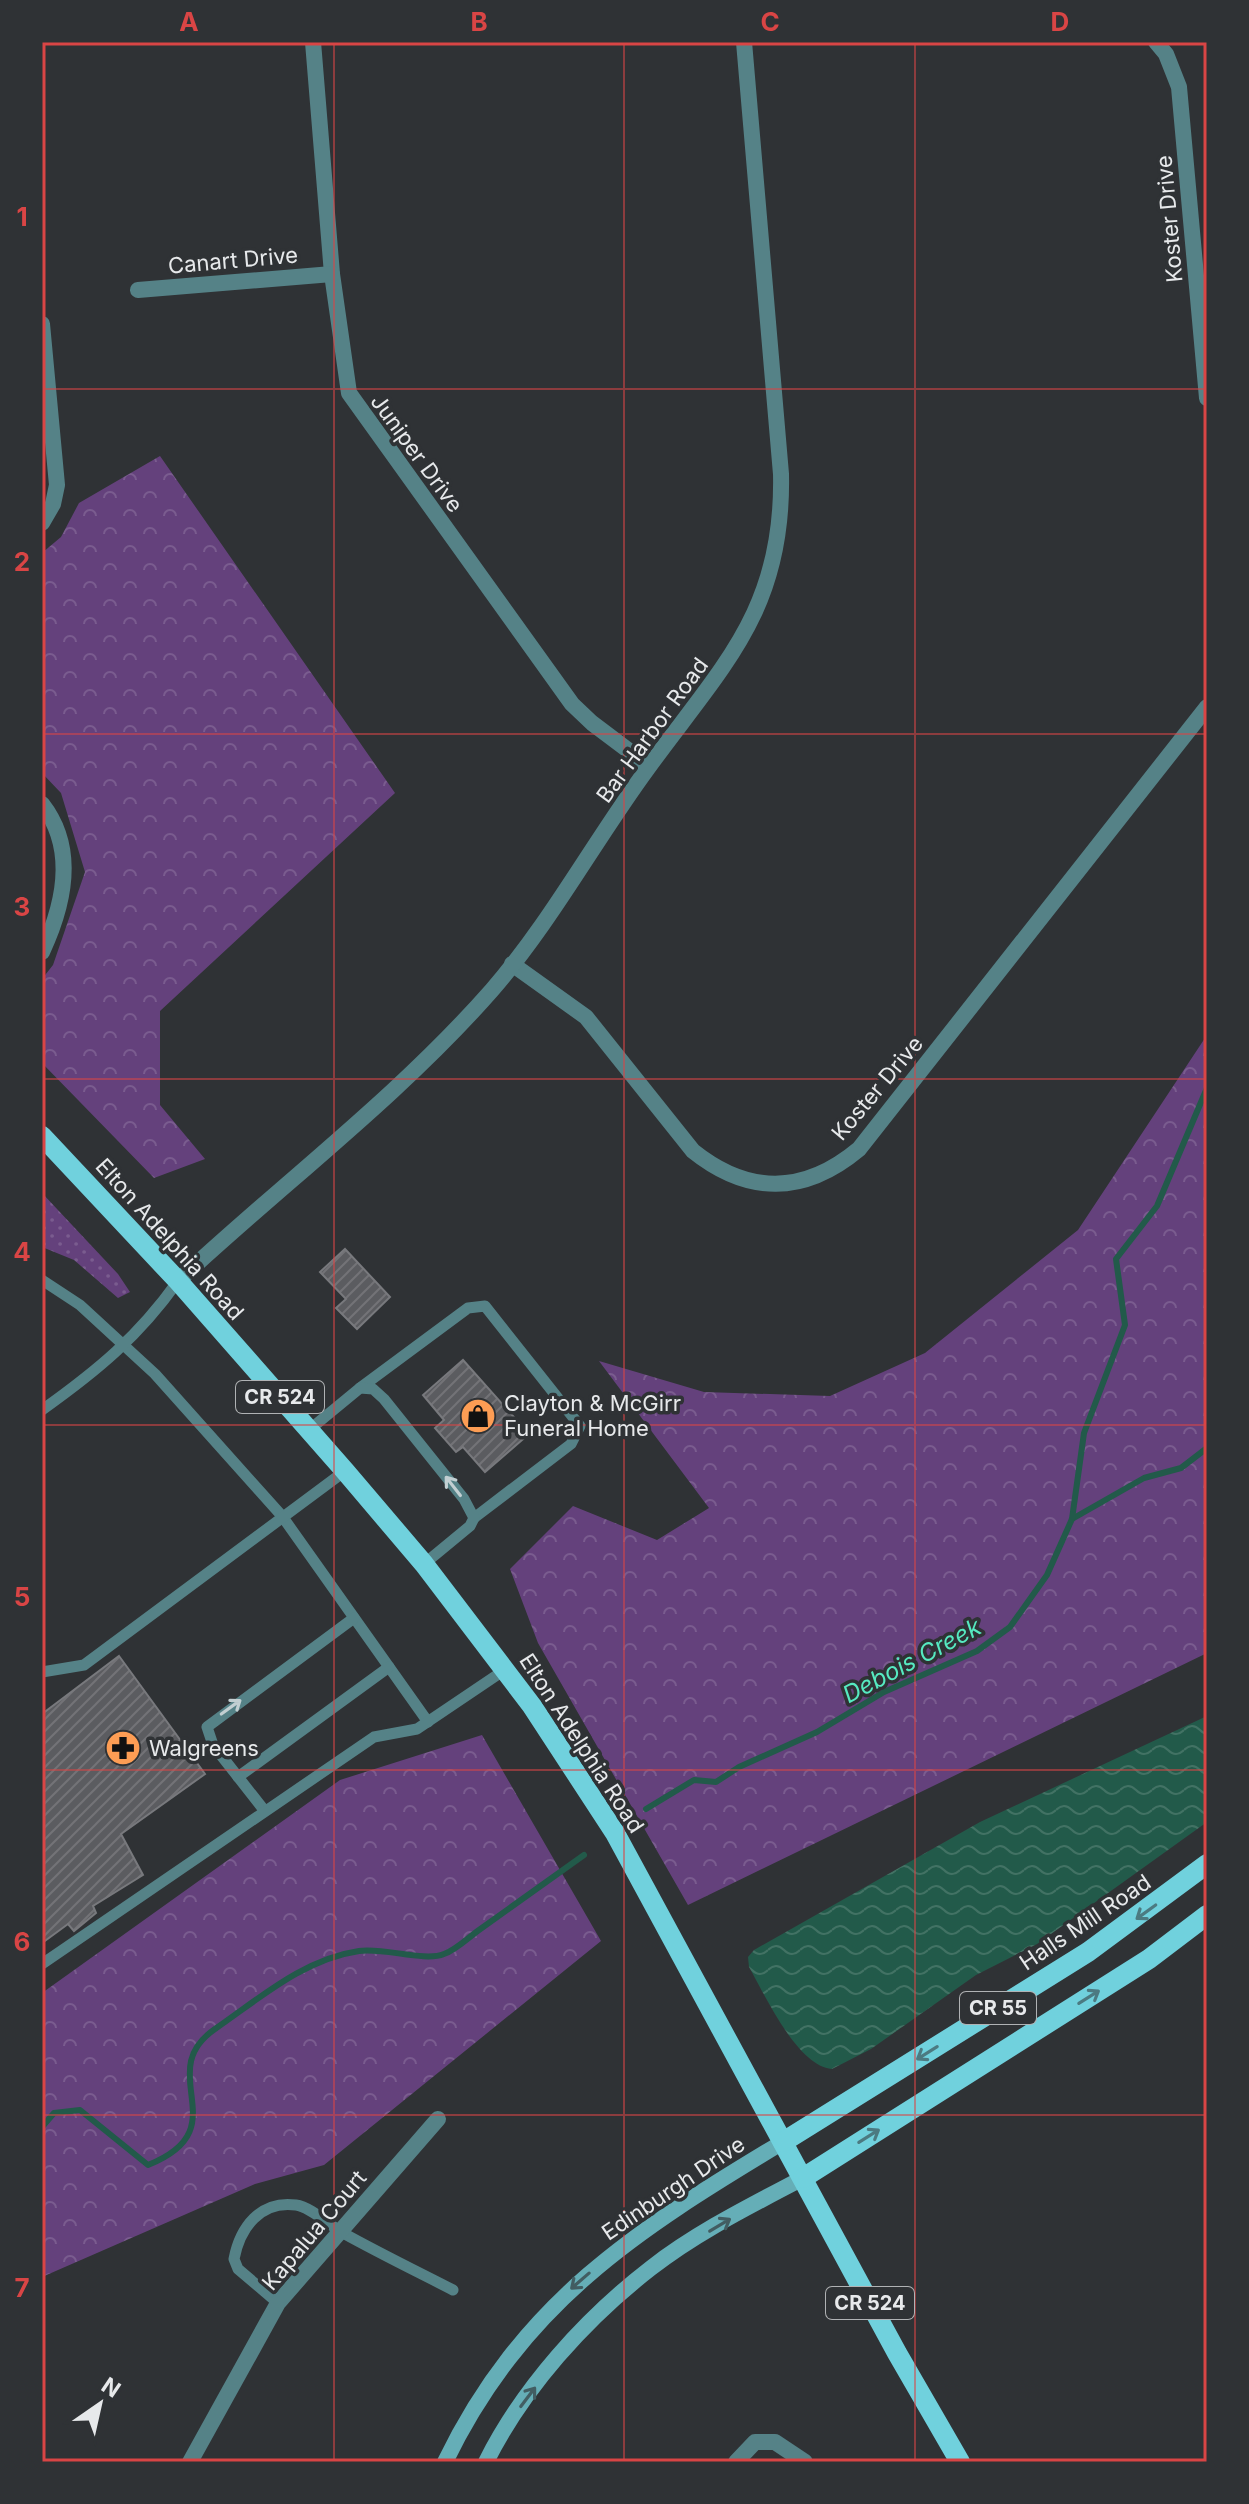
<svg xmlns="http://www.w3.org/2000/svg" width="1249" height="2504" viewBox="0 0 1249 2504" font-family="Inter,sans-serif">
	<defs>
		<pattern id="grass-dots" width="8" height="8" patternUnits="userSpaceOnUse" patternTransform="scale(2)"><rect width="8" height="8" fill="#64417c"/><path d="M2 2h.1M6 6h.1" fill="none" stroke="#7a5c8f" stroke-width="1.8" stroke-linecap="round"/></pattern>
		<pattern id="forest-crowns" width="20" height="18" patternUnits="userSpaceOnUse" patternTransform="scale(2)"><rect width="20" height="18" fill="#64417c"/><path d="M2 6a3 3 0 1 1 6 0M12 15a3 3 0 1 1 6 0" fill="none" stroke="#7a5c8f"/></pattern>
		<pattern id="water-waves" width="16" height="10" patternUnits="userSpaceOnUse" patternTransform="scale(2)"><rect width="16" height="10" fill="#225a4a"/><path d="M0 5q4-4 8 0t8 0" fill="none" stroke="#427264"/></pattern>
		<pattern id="building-hatch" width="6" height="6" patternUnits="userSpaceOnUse" patternTransform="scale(2)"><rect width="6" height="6" fill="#5b5c60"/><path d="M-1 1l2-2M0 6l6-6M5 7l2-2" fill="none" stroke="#737377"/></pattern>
	</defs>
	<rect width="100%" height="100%" fill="#2f3235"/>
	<polygon fill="url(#grass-dots)" points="42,1193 118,1274 130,1292 118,1298 74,1260 42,1247"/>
	<g fill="url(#forest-crowns)">
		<polygon points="160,456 395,793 160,1011 160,1105 205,1159 154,1178 42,1063 42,979 53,965 85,872 61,793 42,773 42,553 61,537 79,503"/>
		<polygon points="1207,1035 1207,1653 688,1905 538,1643 510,1569 573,1506 657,1540 709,1508 599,1361 704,1392 830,1396 925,1353 1078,1230"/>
		<polygon points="482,1735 601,1941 324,2165 255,2184 42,2277 42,1993 340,1780"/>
	</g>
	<path fill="url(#water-waves)" d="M 1207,1716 L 1207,1822 L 1037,1944 L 976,1975 L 871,2049 L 832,2069 C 797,2066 765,1995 749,1967 L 748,1957 L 754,1950 L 980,1822 Z"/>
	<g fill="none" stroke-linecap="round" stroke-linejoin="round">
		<g stroke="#225a4a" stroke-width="6">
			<polyline points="1072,1519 1144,1478 1181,1468 1207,1448"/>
			<polyline points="646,1809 694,1780 716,1782 739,1767 817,1732 884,1692 977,1651 1010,1627 1047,1575 1072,1519 1084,1433 1125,1325 1116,1259 1157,1206 1207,1088"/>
			<path d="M 42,2127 L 54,2113 L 80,2110 L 148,2165 C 240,2128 151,2073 215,2029 C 260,1998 304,1959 359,1951 C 383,1947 424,1962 444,1954 C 456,1950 469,1937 479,1930 C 514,1905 549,1880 584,1855"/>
		</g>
	</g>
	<g fill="url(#building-hatch)" stroke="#78797d" stroke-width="2">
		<polygon points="345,1249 390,1297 357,1329 336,1308 346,1299 320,1272"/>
		<polygon points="463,1360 529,1434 485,1472 463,1447 456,1452 435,1428 444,1420 423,1395"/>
		<polygon points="119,1656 205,1774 121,1834 143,1875 93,1906 96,1913 74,1931 68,1924 42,1943 42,1714"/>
	</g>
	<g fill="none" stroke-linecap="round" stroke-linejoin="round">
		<g stroke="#558287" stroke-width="11">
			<polyline points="42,1280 80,1305 155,1374 282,1516 428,1722"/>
			<polyline points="360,1388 468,1308 485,1306 580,1426 571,1444 474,1518"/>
			<path d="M 42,1410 C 98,1370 138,1337 178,1281"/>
			<polyline points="309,1430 360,1388 373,1389 384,1399 464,1499 474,1518 470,1526 424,1564"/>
			<polyline points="42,1672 84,1665 345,1471"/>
			<polyline points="238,1777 389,1667"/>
			<polyline points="264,1810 213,1745 207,1727 354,1618"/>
			<polyline points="42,1964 374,1737 417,1729 506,1669"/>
			<path d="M 278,2303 L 238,2269 L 234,2259 C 240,2228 260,2200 296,2205 C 311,2207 329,2225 343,2233 C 379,2253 416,2271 453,2290"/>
		</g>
		<g stroke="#558287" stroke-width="16">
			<polyline points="313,42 332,274 349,393 572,704 592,723 649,766"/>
			<polyline points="1156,42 1166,54 1179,87 1207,398"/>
			<polyline points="138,290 332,274"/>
			<polyline points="42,324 57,485 53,504 42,523"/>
			<path d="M 42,804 C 77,849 64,905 42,952"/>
			<path d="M 512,964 L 586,1017 L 693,1151 C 748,1195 804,1195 859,1149 L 1207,707"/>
			<path d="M 178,1281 C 282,1184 398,1097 492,990 C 551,922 595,840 648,768 C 723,665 784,610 781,474 L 744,42"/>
			<polyline points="190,2462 278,2303 438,2119"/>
			<polyline points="736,2462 755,2442 775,2442 805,2462"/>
		</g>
		<g stroke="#65aeb7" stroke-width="16">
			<path d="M 445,2462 C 523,2302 635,2231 783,2142"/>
			<path d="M 486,2462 C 523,2388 585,2319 651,2268 C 697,2232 752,2205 803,2178"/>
		</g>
		<g stroke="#70d1dd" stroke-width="20">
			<polyline points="42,1136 178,1281 345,1471 424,1564 532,1706 615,1833 897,2353 960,2462"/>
			<polyline points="783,2142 1088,1952 1207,1864"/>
			<polyline points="803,2178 1149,1959 1207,1915"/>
		</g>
	</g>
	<defs><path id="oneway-shaft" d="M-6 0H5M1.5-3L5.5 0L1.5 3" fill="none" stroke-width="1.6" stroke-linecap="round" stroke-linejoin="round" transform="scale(2)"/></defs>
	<g stroke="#c2cfd2">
		<use href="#oneway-shaft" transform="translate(453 1486) rotate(-128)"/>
		<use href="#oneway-shaft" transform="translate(231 1707) rotate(-36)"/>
	</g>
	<g stroke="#4c7a81">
		<use href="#oneway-shaft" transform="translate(1146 1912) rotate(144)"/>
		<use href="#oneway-shaft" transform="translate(1089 1997) rotate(-32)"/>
		<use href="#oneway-shaft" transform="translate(927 2053) rotate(148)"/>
		<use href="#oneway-shaft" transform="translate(869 2136) rotate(-32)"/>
	</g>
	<g stroke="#425d62">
		<use href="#oneway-shaft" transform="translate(720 2225) rotate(-31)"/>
		<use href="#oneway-shaft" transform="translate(580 2281) rotate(139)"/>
		<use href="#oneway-shaft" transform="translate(528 2397) rotate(-53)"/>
	</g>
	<path fill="none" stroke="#d94545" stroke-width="2" stroke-opacity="0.55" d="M 334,42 L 334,2462M 624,42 L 624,2462M 915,42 L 915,2462M 42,389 L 1207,389M 42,734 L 1207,734M 42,1079 L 1207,1079M 42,1425 L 1207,1425M 42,1770 L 1207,1770M 42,2115 L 1207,2115"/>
	<defs>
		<symbol id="shop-disc" viewBox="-11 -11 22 22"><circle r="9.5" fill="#fd9d54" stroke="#2f3235"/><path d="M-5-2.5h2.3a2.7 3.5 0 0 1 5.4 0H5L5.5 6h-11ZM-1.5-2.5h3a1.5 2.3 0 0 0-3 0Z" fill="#111"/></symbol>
		<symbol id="pharmacy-disc" viewBox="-11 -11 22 22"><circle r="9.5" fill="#fd9d54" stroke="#2f3235"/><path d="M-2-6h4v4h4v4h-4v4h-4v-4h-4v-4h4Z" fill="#111"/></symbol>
	</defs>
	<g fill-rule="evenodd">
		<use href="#shop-disc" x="458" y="1396" width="40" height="40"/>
		<use href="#pharmacy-disc" x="103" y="1728" width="40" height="40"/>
	</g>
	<g text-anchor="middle" stroke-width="7" stroke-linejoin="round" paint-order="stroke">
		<g fill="#2f3235" stroke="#b0b2b4" stroke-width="2">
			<rect x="236" y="1381" width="88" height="32" rx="6"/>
			<rect x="960" y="1992" width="76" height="32" rx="6"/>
			<rect x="826" y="2287" width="88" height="32" rx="6"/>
		</g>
		<g font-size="20" font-weight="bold" fill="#e7e9eb">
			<text x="280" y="1404">CR 524</text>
			<text x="998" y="2015">CR 55</text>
			<text x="870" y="2310">CR 524</text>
		</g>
		<g font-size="22" fill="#e7e9eb" stroke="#2f3235">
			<text transform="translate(1169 219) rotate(-95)" y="8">Koster Drive</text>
			<text transform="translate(233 260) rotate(-5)" y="8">Canart Drive</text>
			<text transform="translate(417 453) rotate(54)" y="8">Juniper Drive</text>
			<text transform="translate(652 730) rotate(-54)" y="8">Bar Harbor Road</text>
			<text transform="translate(877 1088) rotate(-50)" y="8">Koster Drive</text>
			<text transform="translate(170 1239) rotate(48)" y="8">Elton Adelphia Road</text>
			<text transform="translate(582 1743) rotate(57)" y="8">Elton Adelphia Road</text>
			<text transform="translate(1085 1922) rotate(-34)" y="8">Halls Mill Road</text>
			<text transform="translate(673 2188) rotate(-34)" y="8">Edinburgh Drive</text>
			<text transform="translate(314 2230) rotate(-50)" y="8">Kapalua Court</text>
		</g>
		<g font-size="22" fill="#e7e9eb" stroke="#2f3235" text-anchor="start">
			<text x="504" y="1411">Clayton &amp; McGirr<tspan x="504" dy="25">Funeral Home</tspan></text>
			<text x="149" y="1756">Walgreens</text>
		</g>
		<g font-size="24" font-style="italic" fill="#56eac1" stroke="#2f3235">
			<text transform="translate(912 1661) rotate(-28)" y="8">Debois Creek</text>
		</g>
	</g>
	<rect width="1249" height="2504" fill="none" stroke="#2f3235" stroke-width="88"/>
	<g transform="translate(100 2404) rotate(34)" stroke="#2f3235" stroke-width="6" paint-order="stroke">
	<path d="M0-6L14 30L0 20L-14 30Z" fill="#e7e9eb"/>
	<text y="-12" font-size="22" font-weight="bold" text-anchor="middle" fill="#e7e9eb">N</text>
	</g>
	<rect x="44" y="44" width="1161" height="2416" fill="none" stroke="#d94545" stroke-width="3"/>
	<g font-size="26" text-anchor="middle" font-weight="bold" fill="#d94545">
		<text x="189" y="31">A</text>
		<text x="479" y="31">B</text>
		<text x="770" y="31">C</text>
		<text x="1060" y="31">D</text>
		<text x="22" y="226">1</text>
		<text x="22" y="571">2</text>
		<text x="22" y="916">3</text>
		<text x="22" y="1261">4</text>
		<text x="22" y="1606">5</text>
		<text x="22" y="1951">6</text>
		<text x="22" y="2297">7</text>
	</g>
</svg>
